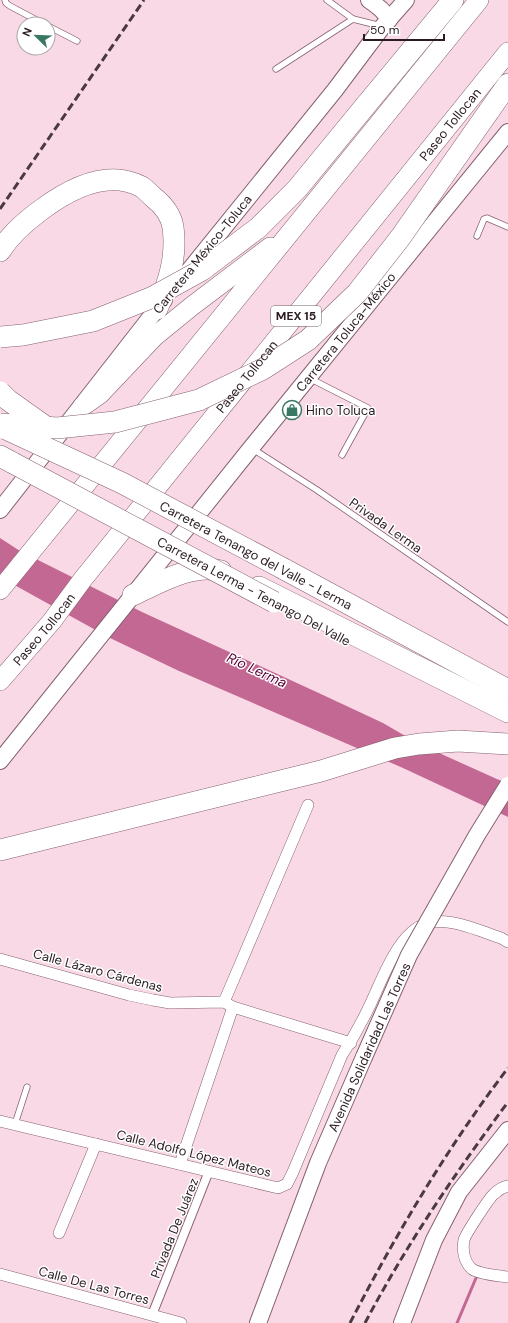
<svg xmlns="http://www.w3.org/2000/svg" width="508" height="1323" viewBox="0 0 508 1323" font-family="'DM Sans',sans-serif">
	<rect width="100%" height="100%" fill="#fad9e6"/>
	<polygon fill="#c36793" points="0,538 20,551 142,612 323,695 383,723 419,744 508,784 508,817 403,768 179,671 110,638 0,577"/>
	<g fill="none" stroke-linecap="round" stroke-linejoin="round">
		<polyline stroke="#c36793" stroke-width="3" points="457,1323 476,1278"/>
		<defs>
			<g id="service">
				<polyline points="5,0 6,3 10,6 44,24"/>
				<polyline points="327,0 353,19"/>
				<polyline points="48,26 77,41"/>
				<polyline points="276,69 353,19 381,26"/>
				<polyline points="477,236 484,219 487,218 508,227"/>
				<polyline points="309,378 368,408 342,455"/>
				<polyline points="253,449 317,490 508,622"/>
				<polyline points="15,1124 27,1087"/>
			</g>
			<polyline id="pedestrian" points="152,1315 209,1171"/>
			<g id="minor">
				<polyline points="0,959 129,995 153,1000 170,1003 224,1002 233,1007 351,1043"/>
				<polyline points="224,1002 308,805"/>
				<path d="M 0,1121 L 278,1188 L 287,1184 L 293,1172 L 342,1055 C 352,1040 361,1024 369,1007 C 382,981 399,926 433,922 C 454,919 480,931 501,938 L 508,942"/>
				<polyline points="180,1164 233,1007"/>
				<path d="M 508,1186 C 503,1187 498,1190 494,1194 C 489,1198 465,1235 464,1240 C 462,1250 464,1262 472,1269 C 479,1274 499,1276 508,1277"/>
				<polyline points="59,1233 96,1144"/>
				<polyline points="0,1274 181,1323"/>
			</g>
			<g id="secondary">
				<path d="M 369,0 C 377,6 384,10 389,20"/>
				<polyline points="183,278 335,90 383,26 406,0"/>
				<polyline points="0,510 164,300"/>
				<path id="s1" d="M 0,761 L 251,448 L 508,132"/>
				<polyline points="258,1323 318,1163 364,1057"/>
				<polyline points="402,1323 434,1240 459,1192 508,1130"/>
			</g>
			<g id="trunk">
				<polyline points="83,406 100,394 154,337 192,306 270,247"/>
				<polyline points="0,590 479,0"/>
				<path id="s2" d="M 0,681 L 52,621 L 83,579 L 508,52"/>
			</g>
			<g id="motorway">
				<polyline points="366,105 453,0"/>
				<polyline points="489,111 508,84"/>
				<path d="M 0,251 C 10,235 26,221 41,210 C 69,189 107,168 142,187 C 146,190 150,194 153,197 C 162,204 171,215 173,227 C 177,257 169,282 157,309"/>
				<polyline points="0,456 13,463"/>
				<polyline points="284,569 508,690"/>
				<polyline points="259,587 508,712"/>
				<path d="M 133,595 C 157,584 194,562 221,571"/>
				<polyline points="0,850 321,771 395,748 419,744 458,741 508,744"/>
			</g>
		</defs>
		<use href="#service" stroke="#856171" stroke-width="7"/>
		<use href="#pedestrian" stroke="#856171" stroke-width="10"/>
		<use href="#minor" stroke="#856171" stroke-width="12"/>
		<use href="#secondary" stroke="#856171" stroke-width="18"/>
		<use href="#trunk" stroke="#856171" stroke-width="20"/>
		<use href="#motorway" stroke="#856171" stroke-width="22"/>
		<use href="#service" stroke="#fff" stroke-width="5.5"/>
		<use href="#pedestrian" stroke="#fff" stroke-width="8"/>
		<use href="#minor" stroke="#fff" stroke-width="11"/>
		<use href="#secondary" stroke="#fff" stroke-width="16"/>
		<use href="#trunk" stroke="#fff" stroke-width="19"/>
		<use href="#motorway" stroke="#fff" stroke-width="21"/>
		<g stroke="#4b3941" stroke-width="3" stroke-dasharray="8 4" stroke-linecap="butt">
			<polyline points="0,209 144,0"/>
			<path d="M 350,1323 C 396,1234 447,1148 508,1068"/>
			<path d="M 365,1323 C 406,1245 456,1172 508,1102"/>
		</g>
		<defs>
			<polyline id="secondary-bridge" points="364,1057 409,955 477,835 508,785"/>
			<g id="motorway-bridge">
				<polyline points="0,337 23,335 93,321 153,297 202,270 258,228 297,189 366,105"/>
				<polyline points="0,392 8,400 46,427"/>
				<polyline points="0,424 57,428 115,422 199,400 263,369 308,340 357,293 400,238 489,111"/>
				<polyline points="6,429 122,483 284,569"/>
				<polyline points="13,463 274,602"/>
			</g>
		</defs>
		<use href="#secondary-bridge" stroke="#856171" stroke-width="18" stroke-linecap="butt"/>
		<use href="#motorway-bridge" stroke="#856171" stroke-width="22" stroke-linecap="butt"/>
		<use href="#secondary-bridge" stroke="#fff" stroke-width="16"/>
		<use href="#motorway-bridge" stroke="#fff" stroke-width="21"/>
	</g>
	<defs>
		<symbol id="shop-ring" viewBox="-11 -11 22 22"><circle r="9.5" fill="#fff" stroke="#397865" stroke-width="1.5"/><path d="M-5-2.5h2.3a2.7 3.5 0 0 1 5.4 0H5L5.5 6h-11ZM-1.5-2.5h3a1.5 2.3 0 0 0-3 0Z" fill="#397865"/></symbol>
	</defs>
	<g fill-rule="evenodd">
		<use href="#shop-ring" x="281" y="399" width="22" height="22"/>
	</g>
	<g text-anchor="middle" stroke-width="3" stroke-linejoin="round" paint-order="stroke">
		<rect fill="#fff" stroke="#695f64" stroke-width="1" x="271" y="306" width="50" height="20" rx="3"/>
		<g font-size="12" font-weight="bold" fill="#291b21">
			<text x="296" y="320">MEX 15</text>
		</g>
		<g font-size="13" fill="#291b21" stroke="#fff">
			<text dy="5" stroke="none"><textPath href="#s2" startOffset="716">Paseo Tollocan</textPath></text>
			<text transform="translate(202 254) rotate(-51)" y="5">Carretera México-Toluca</text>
			<text dy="5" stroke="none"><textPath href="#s1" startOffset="551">Carretera Toluca-México</textPath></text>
			<text dy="5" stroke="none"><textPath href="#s2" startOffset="392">Paseo Tollocan</textPath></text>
			<text transform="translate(386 525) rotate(35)" y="5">Privada Lerma</text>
			<text transform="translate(256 555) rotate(28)" y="5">Carretera Tenango del Valle - Lerma</text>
			<text transform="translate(254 591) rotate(28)" y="5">Carretera Lerma - Tenango Del Valle</text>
			<text dy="5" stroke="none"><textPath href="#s2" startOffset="68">Paseo Tollocan</textPath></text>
			<text transform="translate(98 970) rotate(15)" y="5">Calle Lázaro Cárdenas</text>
			<text transform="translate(369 1047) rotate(-66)" y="5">Avenida Solidaridad Las Torres</text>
			<text transform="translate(194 1153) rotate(14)" y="5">Calle Adolfo López Mateos</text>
			<text transform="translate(174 1228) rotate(-68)" y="5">Privada De Juárez</text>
			<text transform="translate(94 1285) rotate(15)" y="5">Calle De Las Torres</text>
		</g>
		<g font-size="13" fill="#291b21" stroke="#fff" text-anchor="start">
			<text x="306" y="415">Hino Toluca</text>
		</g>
		<g font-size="14" font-style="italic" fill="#5a0137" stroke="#fff">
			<text transform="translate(257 670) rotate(25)" y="5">Río Lerma</text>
		</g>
	</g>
	<g transform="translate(36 36) rotate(293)"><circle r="19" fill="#ffffff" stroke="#a9a4a6"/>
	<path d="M0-3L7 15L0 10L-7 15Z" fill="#397865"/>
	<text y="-6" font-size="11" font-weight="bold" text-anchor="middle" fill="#291b21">N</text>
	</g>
	<path d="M364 34v6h80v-6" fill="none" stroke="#291b21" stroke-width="2"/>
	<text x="370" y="34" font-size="12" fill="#291b21" stroke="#ffffff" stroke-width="3" paint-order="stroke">50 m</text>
</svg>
